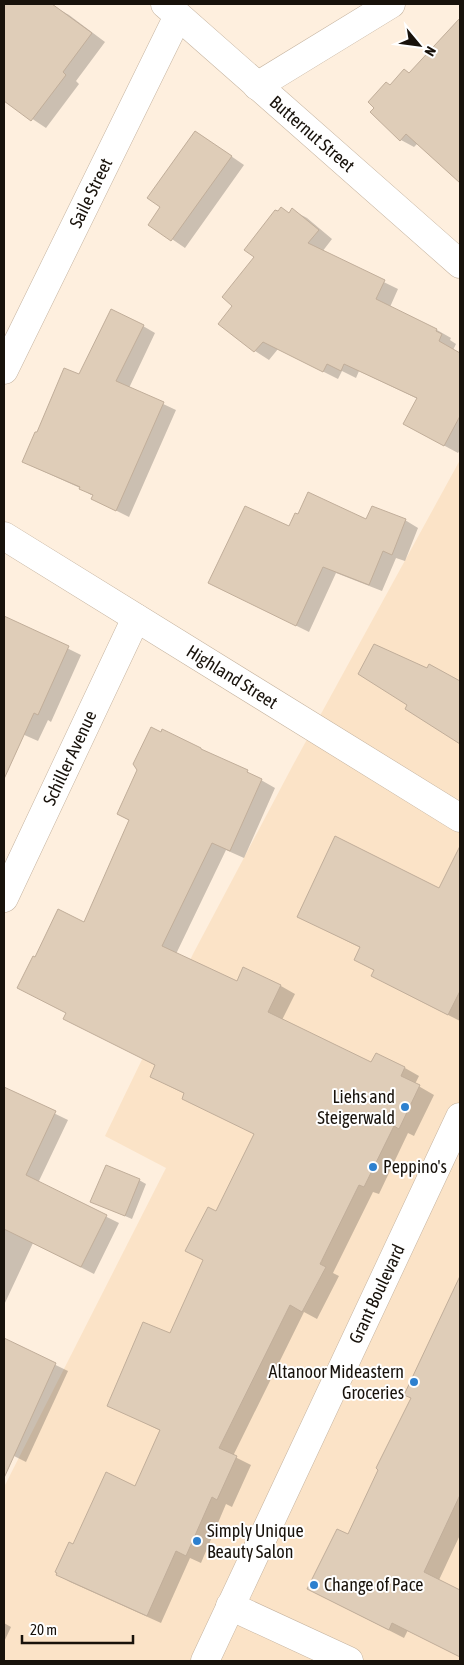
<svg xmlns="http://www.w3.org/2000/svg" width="464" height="1665" viewBox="0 0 464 1665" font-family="'Asap Condensed',sans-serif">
	<rect width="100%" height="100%" fill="#feefde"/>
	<polygon fill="#fbe3c7" points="460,460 460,1661 4,1661 4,1487 166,1168 105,1136 193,954 293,765"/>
	<g fill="#0003">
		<polygon points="4,4 24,4 48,17 55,7 69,15 105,42 76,81 79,84 46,128 4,100"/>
		<polygon points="454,27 460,30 460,181 418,143 414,147 401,140 390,86 405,70 410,74"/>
		<polygon points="196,132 244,165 185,248 150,224 162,207"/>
		<polygon points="292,210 307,218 332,239 322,252 398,289 390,307 437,330 451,338 450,340 456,344 453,350 460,355 460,450 458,453 419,432 418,399 359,371 356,378 342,371 338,379 278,349 269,360 255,351 220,324 234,305"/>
		<polygon points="143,326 155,333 129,388 176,410 129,517 93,499 98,499 91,493 91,495 80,488 36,468 23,461 37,434 79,376"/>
		<polygon points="405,520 418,528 405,561 396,558 382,591 336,573 309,632 210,583 290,528 367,521"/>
		<polygon points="4,617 81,655 51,722 48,720 38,741 4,726"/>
		<polygon points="429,666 460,683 460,742 406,709"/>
		<polygon points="201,749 247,772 275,788 244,858 226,850 176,954 238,982 244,969 281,986 295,994 282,1020 372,1064 405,1068 419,1076 415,1084 434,1095 414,1136 408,1133 379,1194 373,1192 333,1273 339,1276 317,1319 304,1312 233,1456 251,1465 232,1507 226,1504 201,1563 190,1558 161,1623 70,1582 56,1574 70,1544 73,1546 136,1487 161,1431 109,1405 171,1335 204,1260 216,1212 256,1135 183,1098 185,1094 165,1084 156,1066 68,1013 36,958 85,924 130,821 118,814"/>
		<polygon points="446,878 460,885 460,1021 385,983 375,971 355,960 361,948 299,917 440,890"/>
		<polygon points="4,1089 68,1120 38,1183 119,1223 94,1274 33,1243 4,1305"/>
		<polygon points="139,1180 146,1184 132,1219 99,1205"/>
		<polygon points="458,1283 460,1284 460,1535 439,1580 460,1591 460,1657 408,1630 404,1638 308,1589 348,1536 412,1398"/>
		<polygon points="4,1340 68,1371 26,1462 4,1451"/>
		<polygon points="4,1623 11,1627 4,1642"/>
	</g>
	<g fill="#dfcdb8" stroke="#c1ae9a">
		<polygon points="4,4 52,4 92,33 63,72 66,75 31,121 4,101"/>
		<polygon points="460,18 460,183 406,134 400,141 370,112 374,108 368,102 386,82 390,85 404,69 409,73"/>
		<polygon points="195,131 232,156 171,241 148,225 160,207 147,198"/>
		<polygon points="281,207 289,213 292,208 319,230 308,243 385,280 376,299 437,329 436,331 442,334 439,341 460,353 460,416 444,446 403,424 417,398 344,364 341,371 327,364 323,372 263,342 254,352 218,324 232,306 222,297 254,257 244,250 275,210 278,211"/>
		<polygon points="111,309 144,325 116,381 164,402 116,511 91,499 93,495 79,489 80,487 22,462 35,432 37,432 64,368 79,374"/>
		<polygon points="308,492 366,519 372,506 406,519 392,555 383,551 369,585 323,567 296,626 208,583 245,506 289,526 295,513 298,514"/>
		<polygon points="4,616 69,646 38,715 34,713 4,779"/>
		<polygon points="374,644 427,668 429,664 460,681 460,744 405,709 407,705 358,674"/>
		<polygon points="151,727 161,732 162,729 201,748 201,749 248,770 247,772 262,779 230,851 212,843 162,946 237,981 243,967 281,985 268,1012 371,1062 376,1053 405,1067 401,1076 420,1085 399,1129 394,1126 364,1187 359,1185 320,1264 326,1267 302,1312 290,1305 219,1448 237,1456 217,1500 212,1497 186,1556 176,1551 147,1616 56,1575 57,1573 55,1572 69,1542 73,1544 106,1472 135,1486 160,1430 107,1406 143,1322 170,1333 203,1260 185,1251 208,1207 216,1211 254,1134 182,1099 184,1093 150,1077 155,1065 63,1019 66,1013 17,988 33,956 35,957 58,909 84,922 129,820 117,814 137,770 133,764"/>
		<polygon points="335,836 439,888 460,846 460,991 448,1015 371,976 374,970 354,960 360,947 297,917"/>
		<polygon points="4,1087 56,1111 26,1175 107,1215 81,1267 4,1229"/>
		<polygon points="106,1165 140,1179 125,1216 90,1202"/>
		<polygon points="460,1276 460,1495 424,1572 460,1590 460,1657 392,1623 389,1630 307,1589 337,1529 348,1534 378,1470 376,1468 411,1398 404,1395"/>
		<polygon points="4,1338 56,1363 4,1478"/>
	</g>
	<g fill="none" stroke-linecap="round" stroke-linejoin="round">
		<defs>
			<g id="street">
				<polyline points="257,86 391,4"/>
				<polyline points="4,370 178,16"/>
				<polyline points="4,536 460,818"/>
				<polyline points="4,898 136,618"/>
				<polyline points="230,1606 349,1661"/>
			</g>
			<g id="secondary">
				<polyline points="165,4 460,264"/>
				<polyline points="205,1661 460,1117"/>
			</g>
		</defs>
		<use href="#street" stroke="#c6b4a0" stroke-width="29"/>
		<use href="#secondary" stroke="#c6b4a0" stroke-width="29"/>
		<use href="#street" stroke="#fff" stroke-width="28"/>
		<use href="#secondary" stroke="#fff" stroke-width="28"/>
	</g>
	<g fill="#2d80cf" stroke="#fff" stroke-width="2">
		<circle cx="405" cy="1107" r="5"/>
		<circle cx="373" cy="1167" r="5"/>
		<circle cx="414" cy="1382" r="5"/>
		<circle cx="197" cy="1541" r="5"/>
		<circle cx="314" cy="1585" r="5"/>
	</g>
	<g text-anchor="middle" stroke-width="4" stroke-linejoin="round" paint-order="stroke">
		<g font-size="18" fill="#18120b" stroke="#fff">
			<text transform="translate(312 134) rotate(41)" y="6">Butternut Street</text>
			<text transform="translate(91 193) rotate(-64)" y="6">Saile Street</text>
			<text transform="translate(232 677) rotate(32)" y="6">Highland Street</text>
			<text transform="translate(70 758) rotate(-65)" y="6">Schiller Avenue</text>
			<text transform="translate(377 1294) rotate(-65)" y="6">Grant Boulevard</text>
		</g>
		<g font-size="18" fill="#18120b" stroke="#fff" text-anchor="start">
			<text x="395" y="1103" text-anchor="end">Liehs and<tspan x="395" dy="21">Steigerwald</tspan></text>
			<text x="383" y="1173">Peppino's</text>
			<text x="404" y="1378" text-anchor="end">Altanoor Mideastern<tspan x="404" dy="21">Groceries</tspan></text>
			<text x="207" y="1537">Simply Unique<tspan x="207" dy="21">Beauty Salon</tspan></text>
			<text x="324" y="1591">Change of Pace</text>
		</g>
	</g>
	<rect width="464" height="1665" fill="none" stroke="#18120b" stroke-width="10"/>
	<g transform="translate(419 45) rotate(119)" stroke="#ffffff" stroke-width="4" paint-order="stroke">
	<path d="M0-4L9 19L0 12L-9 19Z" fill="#18120b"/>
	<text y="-8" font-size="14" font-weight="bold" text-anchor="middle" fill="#18120b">N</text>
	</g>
	<path d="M22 1635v8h111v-8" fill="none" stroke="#18120b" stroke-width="2.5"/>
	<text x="30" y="1635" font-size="15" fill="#18120b" stroke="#ffffff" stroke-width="4" paint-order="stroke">20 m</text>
</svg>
